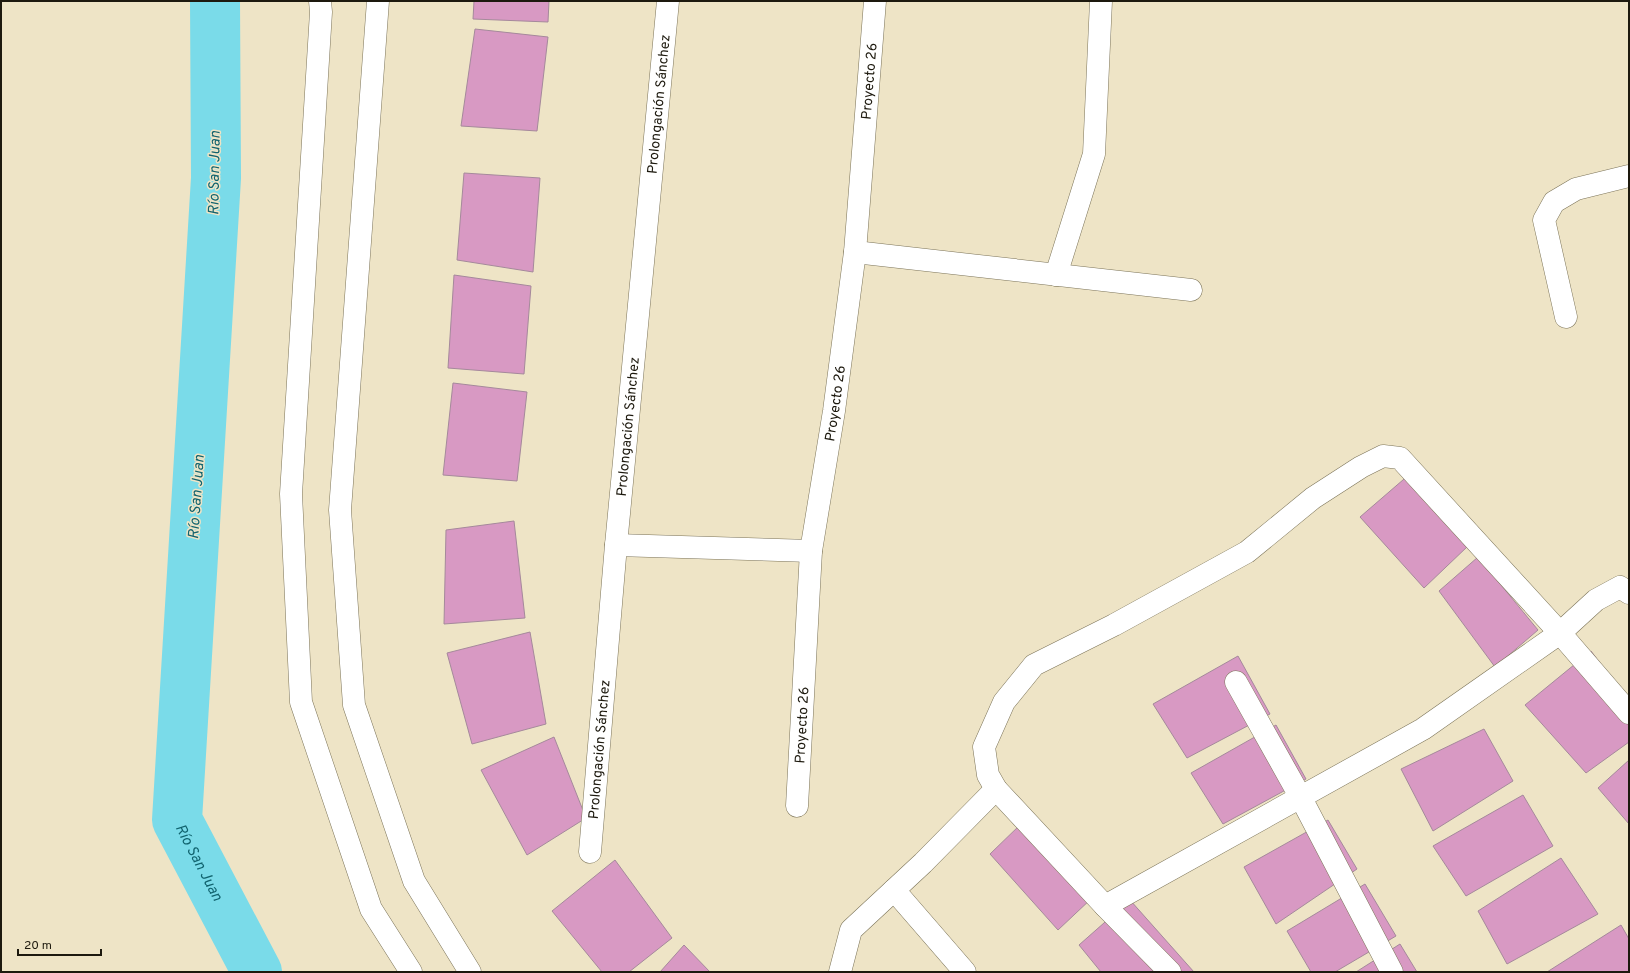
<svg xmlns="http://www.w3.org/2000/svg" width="1630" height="973" viewBox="0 0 1630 973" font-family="Overpass,sans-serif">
	<rect width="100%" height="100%" fill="#eee4c6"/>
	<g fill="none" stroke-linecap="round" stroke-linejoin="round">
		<path stroke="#7adbe9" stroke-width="50" id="s1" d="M 215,1 L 216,178 L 177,820 L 257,972"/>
	</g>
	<g fill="#d899c3" stroke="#a5899b">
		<polygon points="474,1 549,1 548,22 473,19"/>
		<polygon points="475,29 548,37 537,131 461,126"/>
		<polygon points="464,173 540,178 533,272 457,260"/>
		<polygon points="454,275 531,286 524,374 448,368"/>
		<polygon points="453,383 527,392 517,481 443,475"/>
		<polygon points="1411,473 1468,546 1424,588 1360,517"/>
		<polygon points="514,521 525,618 444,624 446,530"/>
		<polygon points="1478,557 1538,630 1495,667 1439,591"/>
		<polygon points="530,632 546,724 472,744 447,653"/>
		<polygon points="1591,651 1629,702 1629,742 1586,773 1525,705"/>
		<polygon points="1238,656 1270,714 1187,758 1153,704"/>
		<polygon points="1276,725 1306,779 1223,824 1191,773"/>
		<polygon points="1484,729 1513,781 1433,831 1401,769"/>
		<polygon points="554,737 586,818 527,855 481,770"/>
		<polygon points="1629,760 1629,824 1598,788"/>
		<polygon points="1523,795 1553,846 1466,896 1433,846"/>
		<polygon points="1328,820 1357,869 1276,924 1244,867"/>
		<polygon points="1022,823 1092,898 1058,930 990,854"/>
		<polygon points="1561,858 1598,914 1507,964 1478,911"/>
		<polygon points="615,860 672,938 629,972 602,972 552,911"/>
		<polygon points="1365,884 1396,936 1335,972 1311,972 1287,931"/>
		<polygon points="1130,900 1194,972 1101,972 1079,945"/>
		<polygon points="1621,925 1629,939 1629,972 1547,972"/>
		<polygon points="1400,944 1417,972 1356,972"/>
		<polygon points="684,945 710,972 660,972"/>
	</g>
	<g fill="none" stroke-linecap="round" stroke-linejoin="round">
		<defs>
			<g id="minor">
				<polyline points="855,252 1191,290"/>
				<polyline points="1056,275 1094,154 1101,1"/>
				<polyline points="1566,317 1544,220 1554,202 1576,189 1629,176"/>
				<polyline points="616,545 811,551"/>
				<polyline points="1236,682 1301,798 1392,972"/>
				<path id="s2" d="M 797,806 L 811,551 L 834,411 L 855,252 L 875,1"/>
				<path id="s3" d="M 590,852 L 616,545 L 668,1"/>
				<polyline points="894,890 965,972"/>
				<polyline points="1105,906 1423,729 1560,633 1629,713"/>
				<polyline points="840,972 851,930 923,863 996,789"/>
				<polyline points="1170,972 1105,906 996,789 988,775 984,747 1004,702 1034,665 1114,625 1247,552 1313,498 1361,467 1383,456 1400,458 1560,633 1596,600 1620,587 1629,593"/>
			</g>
			<g id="primary">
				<polyline points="320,1 321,12 291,494 301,702 371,909 411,972"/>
				<polyline points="378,1 340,510 354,705 414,881 470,972"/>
			</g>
		</defs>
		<use href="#minor" stroke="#7c7459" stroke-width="23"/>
		<use href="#primary" stroke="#7c7459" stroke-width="23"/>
		<use href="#minor" stroke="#fff" stroke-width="22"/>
		<use href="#primary" stroke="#fff" stroke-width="22"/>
	</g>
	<g text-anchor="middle" stroke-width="3" stroke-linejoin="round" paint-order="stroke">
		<g font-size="14" fill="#1d190e" stroke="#eee4c6">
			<text dy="5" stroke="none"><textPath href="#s2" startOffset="729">Proyecto 26</textPath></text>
			<text dy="5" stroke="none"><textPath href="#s3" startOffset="751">Prolongación Sánchez</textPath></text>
			<text dy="5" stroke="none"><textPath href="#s2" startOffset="405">Proyecto 26</textPath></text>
			<text dy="5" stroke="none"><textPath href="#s3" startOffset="427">Prolongación Sánchez</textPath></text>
			<text dy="5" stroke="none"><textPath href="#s2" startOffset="81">Proyecto 26</textPath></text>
			<text dy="5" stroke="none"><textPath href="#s3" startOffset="103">Prolongación Sánchez</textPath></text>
		</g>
		<g font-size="15" font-style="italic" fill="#11636e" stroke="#eee4c6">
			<text transform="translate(214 173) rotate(-89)" y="5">Río San Juan</text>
			<text transform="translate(196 497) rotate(-86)" y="5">Río San Juan</text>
			<text dy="5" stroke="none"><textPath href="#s1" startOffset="868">Río San Juan</textPath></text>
		</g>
	</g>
	<rect width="1630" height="973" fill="none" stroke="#1d190e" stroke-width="4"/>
	<path d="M18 949v6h83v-6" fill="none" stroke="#1d190e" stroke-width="2"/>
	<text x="24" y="949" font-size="12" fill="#1d190e" stroke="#eee4c6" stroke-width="3" paint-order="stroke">20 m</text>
</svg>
